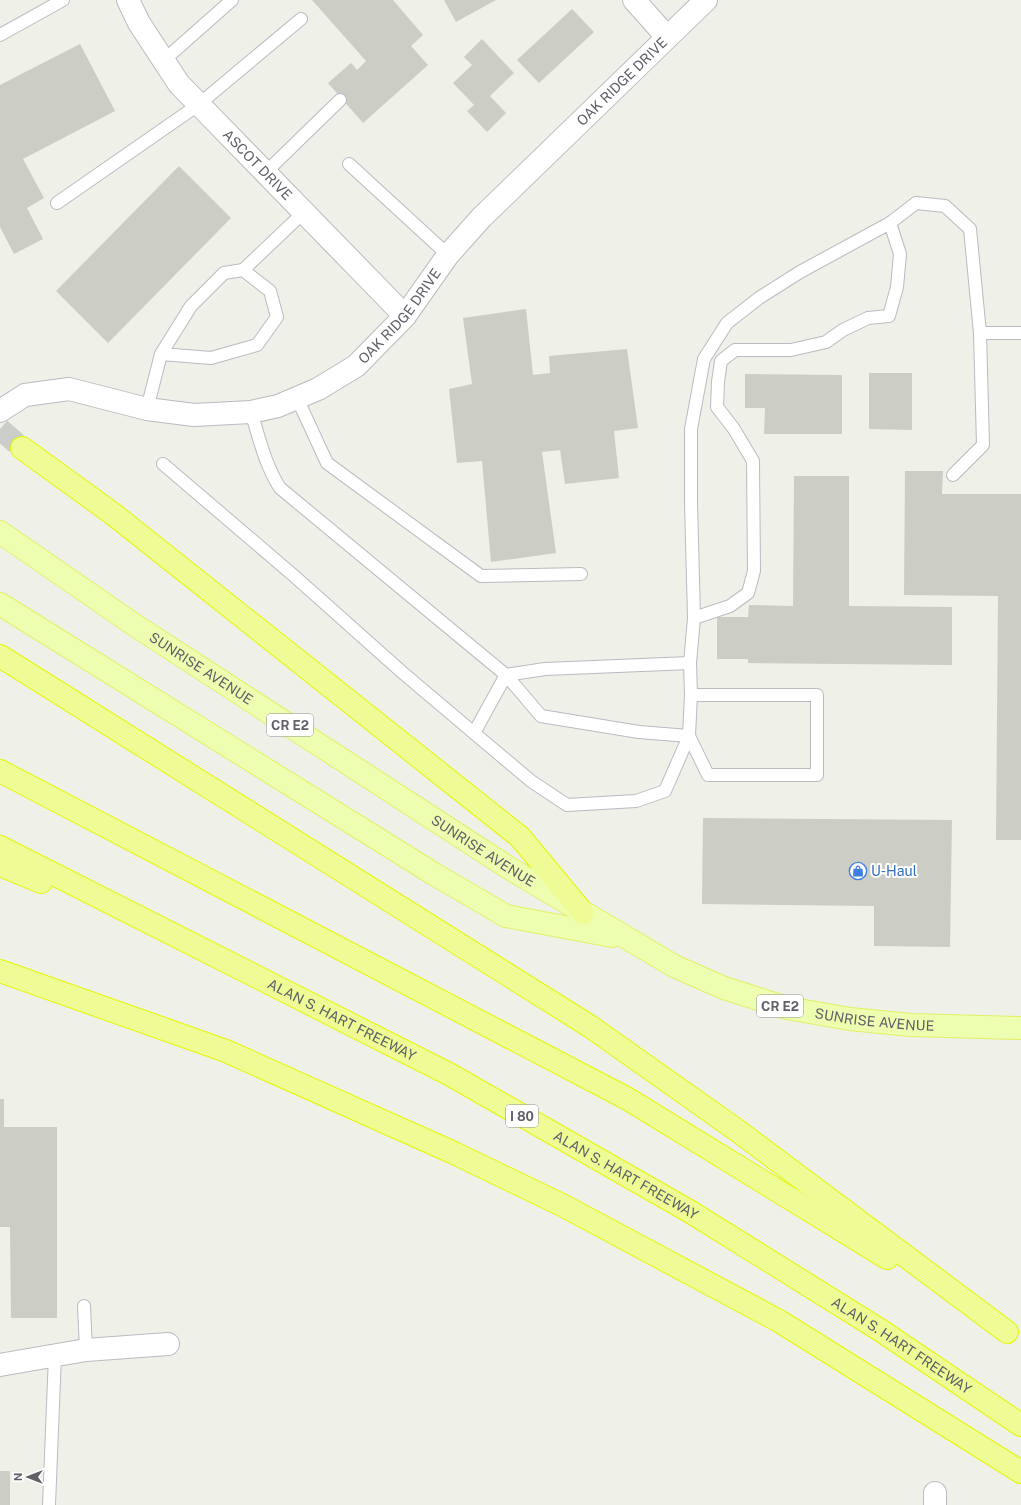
<svg xmlns="http://www.w3.org/2000/svg" width="1021" height="1505" viewBox="0 0 1021 1505" font-family="'Public Sans',sans-serif">
	<rect width="100%" height="100%" fill="#eff1e8"/>
	<g fill="#cccdc4">
		<polygon points="312,0 393,0 423,35 411,46 428,65 363,123 328,83 351,63 357,70 366,61"/>
		<polygon points="444,0 496,0 456,22"/>
		<polygon points="572,9 594,32 539,83 517,60"/>
		<polygon points="482,39 514,73 490,96 506,113 487,132 467,111 474,105 453,83 472,65 464,57"/>
		<polygon points="80,44 115,111 23,159 44,198 27,208 43,239 14,254 0,227 0,85"/>
		<polygon points="179,166 231,218 108,343 56,291"/>
		<polygon points="526,309 533,375 550,373 549,356 627,349 638,428 614,431 619,478 565,484 560,450 542,452 556,553 491,562 482,461 457,463 449,389 472,384 463,318"/>
		<polygon points="869,373 912,373 912,430 869,429"/>
		<polygon points="745,374 842,375 842,434 764,434 765,408 745,408"/>
		<polygon points="905,471 943,471 942,494 1021,494 1021,840 996,840 998,596 904,595"/>
		<polygon points="794,476 849,476 849,606 952,607 952,665 748,663 748,659 717,659 717,617 748,617 749,605 793,606"/>
		<polygon points="703,818 952,820 950,947 874,946 874,906 702,904"/>
		<polygon points="0,1099 4,1099 4,1127 57,1127 57,1318 11,1318 10,1227 0,1227"/>
		<rect x="0" y="1471" width="10" height="34"/>
	</g>
	<g fill="none" stroke-linecap="round" stroke-linejoin="round">
		<polyline stroke="#cbcdc8" stroke-width="22" stroke-dasharray="22 11" stroke-linecap="butt" points="0,429 22,448"/>
		<defs>
			<g id="service">
				<polyline points="0,35 63,0"/>
				<polyline points="163,61 232,0"/>
				<polyline points="349,164 448,255"/>
				<polyline points="265,173 340,100"/>
				<polyline points="57,203 198,105 301,19"/>
				<polyline points="890,223 916,203 945,206 970,229 980,333 983,445 953,475"/>
				<polyline points="243,270 303,213"/>
				<polyline points="980,333 1021,333"/>
				<polyline points="297,398 327,463 481,576 581,574"/>
				<polyline points="147,409 161,354 211,358 257,345 277,317 270,291 243,270 224,273 191,306 161,354"/>
				<path d="M 163,464 L 293,575 L 403,673 L 474,733 L 531,781 L 567,805 L 636,801 L 665,791 L 689,736 L 639,732 L 541,716 L 506,675 L 280,488 C 265,465 259,437 251,412"/>
				<polyline points="691,695 817,695 817,775 708,775 689,736 691,695 690,663 694,618 730,606 748,593 754,571 753,461 734,429 717,407 718,382 721,361 735,350 791,350 826,342 843,330 868,318 889,316 897,287 900,254 890,223 800,272 759,298 727,323 704,359 691,429 691,502 694,618"/>
				<polyline points="474,733 506,675 545,669 690,663"/>
				<polyline points="84,1306 86,1350"/>
				<polyline points="49,1505 55,1355"/>
			</g>
			<g id="minor">
				<path id="s1" d="M 128,0 L 139,23 L 179,84 L 405,316"/>
				<polyline points="634,0 667,37"/>
				<path id="s2" d="M 0,411 L 25,395 L 69,389 L 147,409 L 194,415 L 251,412 L 278,406 L 318,389 L 356,366 L 405,316 L 448,255 L 481,218 L 706,0"/>
				<polyline points="0,1365 86,1350 168,1344"/>
				<polyline points="935,1493 935,1505"/>
			</g>
			<g id="primary">
				<path id="s3" d="M 0,532 L 133,624 L 509,868 L 674,966 L 724,988 L 787,1008 L 850,1019 L 911,1025 L 1021,1028"/>
				<polyline points="0,604 434,874 506,916 612,936"/>
			</g>
			<g id="motorway">
				<polyline points="22,448 113,514 520,837 583,913"/>
				<polyline points="0,656 591,1027 738,1131 1007,1332"/>
				<polyline points="0,771 628,1099 887,1258"/>
				<path id="s4" d="M 0,847 L 449,1074 L 689,1211 L 880,1330 L 1021,1425"/>
				<polyline points="0,865 41,882"/>
				<polyline points="0,971 226,1051 454,1153 562,1205 779,1321 1021,1472"/>
			</g>
		</defs>
		<use href="#service" stroke="#babac1" stroke-width="14"/>
		<use href="#minor" stroke="#babac1" stroke-width="24"/>
		<use href="#primary" stroke="#e2f062" stroke-width="24"/>
		<use href="#motorway" stroke="#e5f504" stroke-width="24"/>
		<use href="#service" stroke="#fff" stroke-width="12"/>
		<use href="#minor" stroke="#fff" stroke-width="22"/>
		<use href="#primary" stroke="#edfeb0" stroke-width="22"/>
		<use href="#motorway" stroke="#effb94" stroke-width="22"/>
	</g>
	<defs>
		<symbol id="shop-ring" viewBox="-11 -11 22 22"><circle r="9.5" fill="#fff" stroke="#3f7fe0" stroke-width="1.5"/><path d="M-5-2.5h2.3a2.7 3.5 0 0 1 5.4 0H5L5.5 6h-11ZM-1.5-2.5h3a1.5 2.3 0 0 0-3 0Z" fill="#3f7fe0"/></symbol>
	</defs>
	<g fill-rule="evenodd">
		<use href="#shop-ring" x="848" y="861" width="20" height="20"/>
	</g>
	<g text-anchor="middle" stroke-width="4" stroke-linejoin="round" paint-order="stroke">
		<g fill="#fff" stroke="#8f9095" stroke-width="1">
			<rect x="267" y="714" width="46" height="22" rx="3"/>
			<rect x="757" y="995" width="46" height="22" rx="3"/>
			<rect x="506" y="1105" width="32" height="22" rx="3"/>
		</g>
		<g font-size="13" font-weight="bold" fill="#5f6068">
			<text x="290" y="730">CR E2</text>
			<text x="780" y="1011">CR E2</text>
			<text x="522" y="1121">I 80</text>
		</g>
		<g font-size="14" fill="#5f6068" stroke="#fff">
			<text dy="5" stroke="none"><textPath href="#s2" startOffset="765">OAK RIDGE DRIVE</textPath></text>
			<text dy="5" stroke="none"><textPath href="#s1" startOffset="211">ASCOT DRIVE</textPath></text>
			<text dy="5" stroke="none"><textPath href="#s2" startOffset="441">OAK RIDGE DRIVE</textPath></text>
			<text dy="5" stroke="none"><textPath href="#s3" startOffset="243">SUNRISE AVENUE</textPath></text>
			<text dy="5" stroke="none"><textPath href="#s3" startOffset="579">SUNRISE AVENUE</textPath></text>
			<text dy="5" stroke="none"><textPath href="#s3" startOffset="1011">SUNRISE AVENUE</textPath></text>
			<text dy="5" stroke="none"><textPath href="#s4" startOffset="383">ALAN S. HART FREEWAY</textPath></text>
			<text dy="5" stroke="none"><textPath href="#s4" startOffset="707">ALAN S. HART FREEWAY</textPath></text>
			<text dy="5" stroke="none"><textPath href="#s4" startOffset="1031">ALAN S. HART FREEWAY</textPath></text>
		</g>
		<g font-size="14" fill="#366cbe" stroke="#fff" text-anchor="start">
			<text x="871" y="876">U-Haul</text>
		</g>
	</g>
	<g transform="translate(28 1477) rotate(270)" stroke="#ffffff" stroke-width="3" paint-order="stroke">
	<path d="M0-3L7 15L0 10L-7 15Z" fill="#5f6068"/>
	<text y="-6" font-size="11" font-weight="bold" text-anchor="middle" fill="#5f6068">N</text>
	</g>
</svg>
